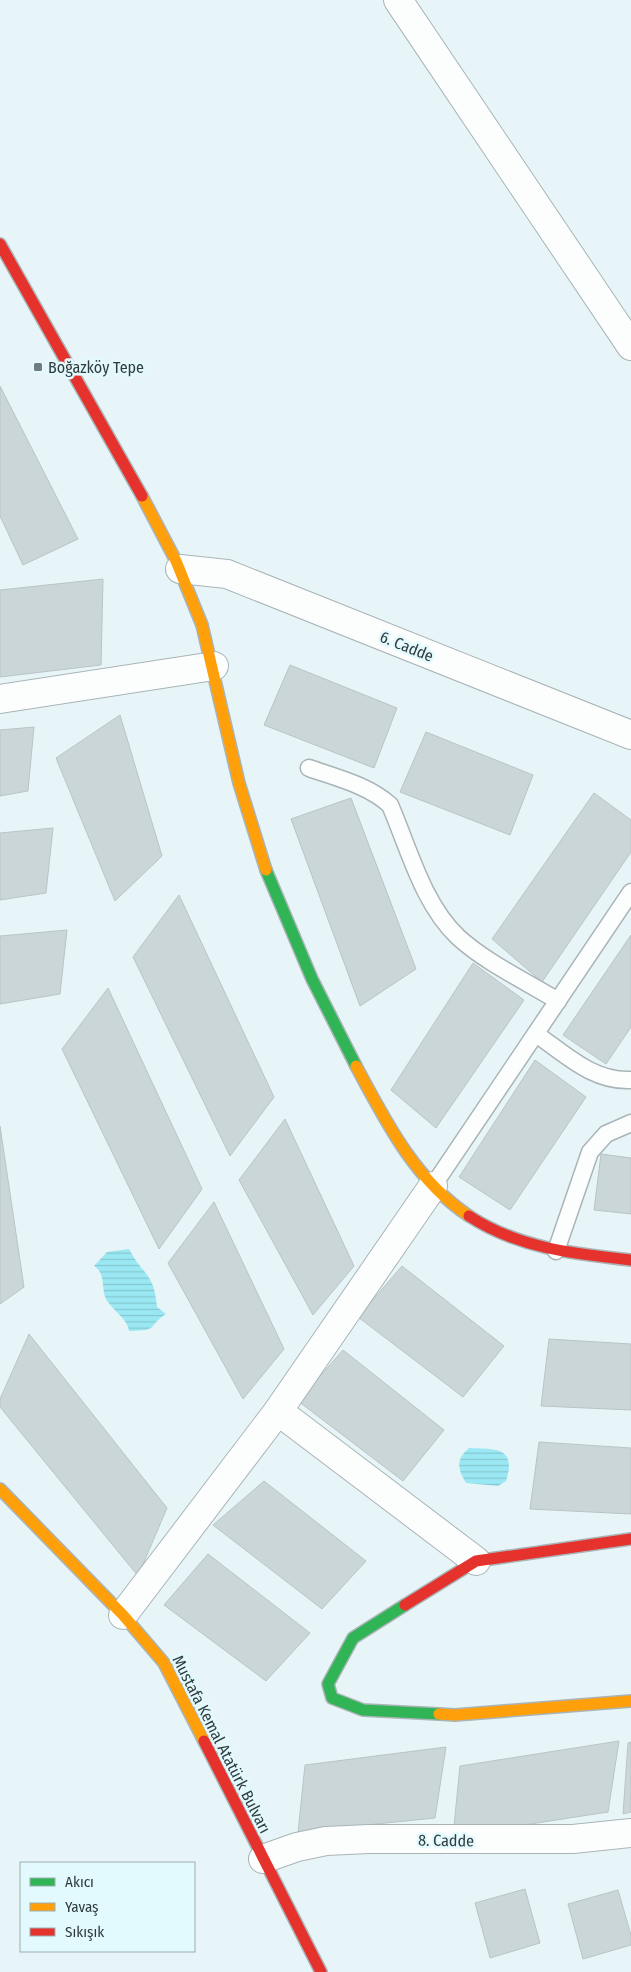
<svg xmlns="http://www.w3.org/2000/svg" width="631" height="1972" viewBox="0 0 631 1972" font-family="'Fira Sans Condensed',sans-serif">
	<defs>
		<pattern id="water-rules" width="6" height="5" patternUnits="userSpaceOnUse" patternTransform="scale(1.25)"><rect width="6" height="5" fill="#9ae8f3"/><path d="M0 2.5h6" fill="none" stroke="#85c8d1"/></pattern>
	</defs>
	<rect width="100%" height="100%" fill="#e8f5f8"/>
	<g fill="url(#water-rules)">
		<path d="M 129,1249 C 143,1276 154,1272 157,1307 L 166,1314 C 145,1328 161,1330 129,1331 C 128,1319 112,1310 106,1299 C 101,1289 106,1273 94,1266 L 107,1252 Z"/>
		<path d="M 469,1448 C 496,1449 517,1447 506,1481 L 498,1486 L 466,1483 C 457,1468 456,1459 469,1448 Z"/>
	</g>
	<g fill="#cbd6d8" stroke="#bac4c6">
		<polygon points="0,386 78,539 23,565 0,516"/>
		<polygon points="103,579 101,665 0,677 0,590"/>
		<polygon points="290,665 397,708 374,768 264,725"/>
		<polygon points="120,715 162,856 115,901 56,758"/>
		<polygon points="34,727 28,791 0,796 0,730"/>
		<polygon points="426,732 533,775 510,835 400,792"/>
		<polygon points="594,793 631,820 631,852 542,982 492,939"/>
		<polygon points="351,798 416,969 360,1006 291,819"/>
		<polygon points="53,828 46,893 0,900 0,833"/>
		<polygon points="179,895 274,1097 230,1156 133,957"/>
		<polygon points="67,930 60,994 0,1004 0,936"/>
		<polygon points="631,935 631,1027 606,1064 563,1035"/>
		<polygon points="473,963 524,1000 436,1128 391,1090"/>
		<polygon points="108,988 202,1189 159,1249 62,1049"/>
		<polygon points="535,1060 586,1097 510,1210 459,1177"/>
		<polygon points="285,1119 354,1266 313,1315 239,1180"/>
		<polygon points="0,1126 24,1287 0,1304"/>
		<polygon points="601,1154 631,1158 631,1214 594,1210"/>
		<polygon points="214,1202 284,1349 243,1399 168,1263"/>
		<polygon points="402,1266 504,1346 463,1397 358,1317"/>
		<polygon points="29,1334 167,1508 138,1576 0,1407 0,1399"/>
		<polygon points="549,1339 631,1344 631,1410 541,1406"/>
		<polygon points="343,1350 444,1430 403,1481 298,1401"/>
		<polygon points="539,1442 631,1448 631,1514 530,1509"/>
		<polygon points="264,1481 366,1561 322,1609 213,1525"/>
		<polygon points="208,1554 310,1633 266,1681 164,1605"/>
		<polygon points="619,1741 608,1812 453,1836 460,1766"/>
		<polygon points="631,1742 631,1812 623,1814 628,1743"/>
		<polygon points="446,1747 435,1818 298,1832 305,1765"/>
		<polygon points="525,1889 540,1943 490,1958 475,1903"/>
		<polygon points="618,1890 631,1935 631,1945 583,1959 568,1904"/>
	</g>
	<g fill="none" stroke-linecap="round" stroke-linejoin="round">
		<defs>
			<g id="lane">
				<path d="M 309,768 C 337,778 368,785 390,805 C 409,849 423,904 458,937 C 485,962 527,982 558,1001"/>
				<path d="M 536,1034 C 565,1054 593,1082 631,1080"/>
				<polyline points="433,1186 631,892"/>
				<polyline points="556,1251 590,1152 606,1134 631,1123"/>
			</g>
			<g id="street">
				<polyline points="398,0 631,346"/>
				<polyline points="180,569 227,574 631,735"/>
				<polyline points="0,699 214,666"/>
				<polyline points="278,1411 476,1561"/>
				<polyline points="123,1615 278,1411 433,1186"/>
				<polyline points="263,1859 297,1847 326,1841 369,1839 573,1839 631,1833"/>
			</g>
			<g id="fast">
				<polyline points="266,870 312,979 356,1066"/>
				<polyline points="405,1605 353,1638 328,1684 332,1698 363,1710 439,1714"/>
			</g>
			<g id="slow">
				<polyline points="142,496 176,561 202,625 239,783 266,870"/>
				<path d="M 356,1066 C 386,1122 415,1180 469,1216"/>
				<polyline points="0,1489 123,1615 164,1663 204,1741"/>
				<polyline points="439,1714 455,1715 631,1701"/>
			</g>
			<g id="jam">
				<polyline points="0,244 142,496"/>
				<path d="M 469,1216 C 518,1248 574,1254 631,1260"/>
				<polyline points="405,1605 476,1561 631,1539"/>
				<polyline points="204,1741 321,1972"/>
			</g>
		</defs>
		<use href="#lane" stroke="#aab4b7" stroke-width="19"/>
		<use href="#street" stroke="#aab4b7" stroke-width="30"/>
		<use href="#fast" stroke="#aab4b7" stroke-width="14"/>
		<use href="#slow" stroke="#aab4b7" stroke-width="14"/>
		<use href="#jam" stroke="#aab4b7" stroke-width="14"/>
		<use href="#lane" stroke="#fcfefe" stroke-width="16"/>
		<use href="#street" stroke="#fcfefe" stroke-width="28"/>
		<use href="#fast" stroke="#30b455" stroke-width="11"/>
		<use href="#slow" stroke="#ff9f0a" stroke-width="11"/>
		<use href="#jam" stroke="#e5322d" stroke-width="11"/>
	</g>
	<rect fill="#717c7e" stroke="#e2fafe" stroke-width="2" x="33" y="362" width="10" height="10" rx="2.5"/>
	<g text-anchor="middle" stroke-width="5" stroke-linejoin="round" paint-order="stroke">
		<g font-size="16" fill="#313b3c" stroke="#e2fafe" text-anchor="start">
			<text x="48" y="373">Boğazköy Tepe</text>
		</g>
		<g font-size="16" fill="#313b3c" stroke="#e2fafe">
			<text transform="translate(407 646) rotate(22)" y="6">6. Cadde</text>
			<text transform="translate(222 1744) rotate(63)" y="6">Mustafa Kemal Atatürk Bulvarı</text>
			<text transform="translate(446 1840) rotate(1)" y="6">8. Cadde</text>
		</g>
	</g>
	<rect x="20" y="1862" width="175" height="90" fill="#e2fafe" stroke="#9baeb0"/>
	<rect x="30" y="1878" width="25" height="8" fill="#30b455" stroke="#9baeb0"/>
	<text x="65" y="1887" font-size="15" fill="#313b3c">Akıcı</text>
	<rect x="30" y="1903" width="25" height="8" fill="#ff9f0a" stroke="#9baeb0"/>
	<text x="65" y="1912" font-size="15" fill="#313b3c">Yavaş</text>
	<rect x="30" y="1928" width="25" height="8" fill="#e5322d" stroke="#9baeb0"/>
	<text x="65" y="1937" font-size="15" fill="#313b3c">Sıkışık</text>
</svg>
